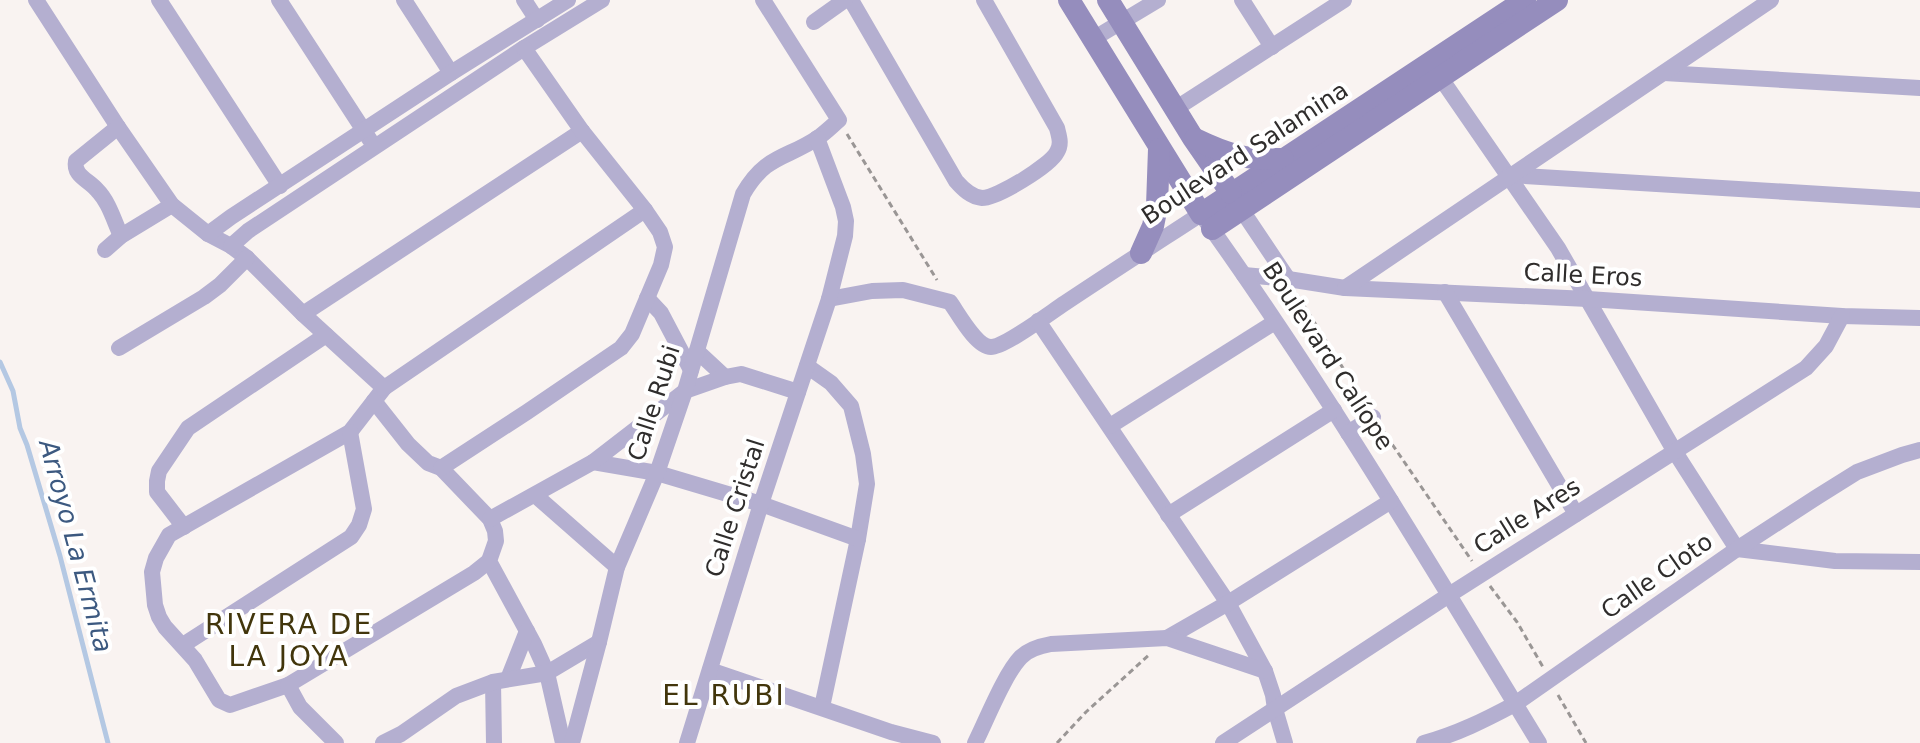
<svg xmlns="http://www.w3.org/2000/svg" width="1920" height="743" viewBox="0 0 1920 743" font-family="'DejaVu Sans',sans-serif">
	<rect width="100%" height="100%" fill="#f9f3f1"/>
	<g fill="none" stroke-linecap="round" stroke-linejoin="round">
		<polyline stroke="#b4c8e3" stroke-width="5" points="0,362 13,391 20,428 27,445 60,556 108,743"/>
		<g stroke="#9a9695" stroke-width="3" stroke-dasharray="6 4" stroke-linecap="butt">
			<polyline points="847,134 937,280"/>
			<polyline points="1298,296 1366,405"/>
			<polyline points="1381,428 1472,561"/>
			<polyline points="1490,586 1517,622 1543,667"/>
			<polyline points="1558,695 1586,743"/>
			<polyline points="1057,743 1086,712 1150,654"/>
		</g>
		<g stroke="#b4afd0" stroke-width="16">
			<polyline points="36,0 118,127 172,205 208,234 231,246 247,258 303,314 384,388 374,401 408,444 428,463 441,468 490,519 495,531 496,541 489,561 534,644 547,673 563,743"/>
			<polyline points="159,0 280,186"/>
			<polyline points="279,0 370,140"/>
			<polyline points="404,0 451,73"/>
			<polyline points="524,0 537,20"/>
			<path d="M 851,0 L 956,181 C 963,189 971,197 982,198 C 997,198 1050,166 1057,152 C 1062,144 1059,136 1057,128 L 984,0"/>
			<polyline points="1242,0 1272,47"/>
			<polyline points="814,22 845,0"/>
			<polyline points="1093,39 1158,0"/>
			<polyline points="1664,73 1920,88"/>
			<polyline points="1440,77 1558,248 1675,452 1737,549 1835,561 1920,562"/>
			<polyline points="1175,109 1344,0"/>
			<path d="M 118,127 L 76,161 C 73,176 89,180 97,190 C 109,202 114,221 121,236"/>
			<polyline points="1509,175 1920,200"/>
			<polyline points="1235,200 1288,279"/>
			<polyline points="208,234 231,217 451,73 568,0"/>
			<polyline points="231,246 248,231 524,48 602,0"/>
			<polyline points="105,250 121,236 172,205"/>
			<polyline points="1244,275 1288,279 1345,288 1588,299 1842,316 1920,318"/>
			<polyline points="1345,288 1771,0"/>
			<polyline points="1445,292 1576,514"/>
			<polyline points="647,298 661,313 691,370"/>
			<path d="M 829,299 L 872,291 L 903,290 L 950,302 C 958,313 976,347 991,347 C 1005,347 1051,312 1065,303 C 1110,273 1155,244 1201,214 C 1323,384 1430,564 1539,743"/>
			<polyline points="303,314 582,131"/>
			<polyline points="1038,321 1228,603 1265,671 1273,695 1275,709 1285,743"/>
			<polyline points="119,348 204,297 220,285 247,258"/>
			<polyline points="697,351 725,377"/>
			<polyline points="807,366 831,383 851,406 863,454 867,484 858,539 822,707"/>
			<polyline points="384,388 645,210"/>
			<polyline points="374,401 350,432 169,535 156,558 152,572 155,605 159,617 165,627 195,660 219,700 230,705 288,685 474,573 489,561"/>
			<polyline points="1110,426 1275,322"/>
			<polyline points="1348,433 1373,417"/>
			<polyline points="593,462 657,473 761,504 858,539"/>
			<polyline points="441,468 527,412 621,348 632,334 661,265 665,247 660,232 645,210 582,131 524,48"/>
			<polyline points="535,495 617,567"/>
			<polyline points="1168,515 1334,410"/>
			<polyline points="490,519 593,462 685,391 725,377 741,374 798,392"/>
			<polyline points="184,527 157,492 157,481 159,471 188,428 326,335"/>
			<polyline points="1167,638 1228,603 1391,501"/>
			<polyline points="183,645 351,537 359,525 364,509 350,432"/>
			<polyline points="710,670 891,732 933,743"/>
			<polyline points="508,679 527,631"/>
			<polyline points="493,682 494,743"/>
			<polyline points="288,685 300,707 336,743"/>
			<polyline points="383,743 401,734 456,696 493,682 547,673 599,642"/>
			<path d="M 572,743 L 599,642 L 617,567 L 657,473 L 685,391 L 743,194 C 766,154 787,159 819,137 C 826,132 832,126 839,120 L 763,0"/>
			<polyline points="687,743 761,504 829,299 845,236 846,221 843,207 817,138"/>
			<path d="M 975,743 C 986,721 1005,673 1021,657 C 1029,649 1040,646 1051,644 L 1167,638 L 1265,671"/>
			<polyline points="1223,743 1449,595 1806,368 1826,346 1842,316"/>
			<path d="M 1424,743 C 1457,734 1485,720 1515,704 L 1737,549 L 1817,497 L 1857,472 L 1902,455 L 1920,450"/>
		</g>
		<g stroke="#958dbd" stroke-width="22">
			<polyline points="1069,0 1201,214 1525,0"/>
			<polyline points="1108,0 1193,138 1231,193"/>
			<path d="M 1195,139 C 1228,155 1246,160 1283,159"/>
			<polyline points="1212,229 1557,0"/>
			<polyline points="1141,253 1153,226 1157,206 1159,149"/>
		</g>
	</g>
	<g text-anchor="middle" stroke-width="8" stroke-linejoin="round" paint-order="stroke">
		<g font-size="24" fill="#2f2d2c" stroke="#fff">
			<text transform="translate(1245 153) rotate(-33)" y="8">Boulevard Salamina</text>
			<text transform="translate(1583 275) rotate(3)" y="8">Calle Eros</text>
			<text transform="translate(1328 356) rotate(57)" y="8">Boulevard Calíope</text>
			<text transform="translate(654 403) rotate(-72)" y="8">Calle Rubi</text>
			<text transform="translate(735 508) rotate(-72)" y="8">Calle Cristal</text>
			<text transform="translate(1527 516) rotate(-32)" y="8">Calle Ares</text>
			<text transform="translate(1657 576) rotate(-35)" y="8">Calle Cloto</text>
		</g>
		<g font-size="26" font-style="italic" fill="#3c5980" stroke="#fff">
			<text transform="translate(76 546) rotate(75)" y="9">Arroyo La Ermita</text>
		</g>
		<g font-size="28" letter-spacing="2" fill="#42360c" stroke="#fff">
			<text x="289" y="634">RIVERA DE<tspan x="289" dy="32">LA JOYA</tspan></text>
			<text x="724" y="705">EL RUBI</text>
		</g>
	</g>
</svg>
